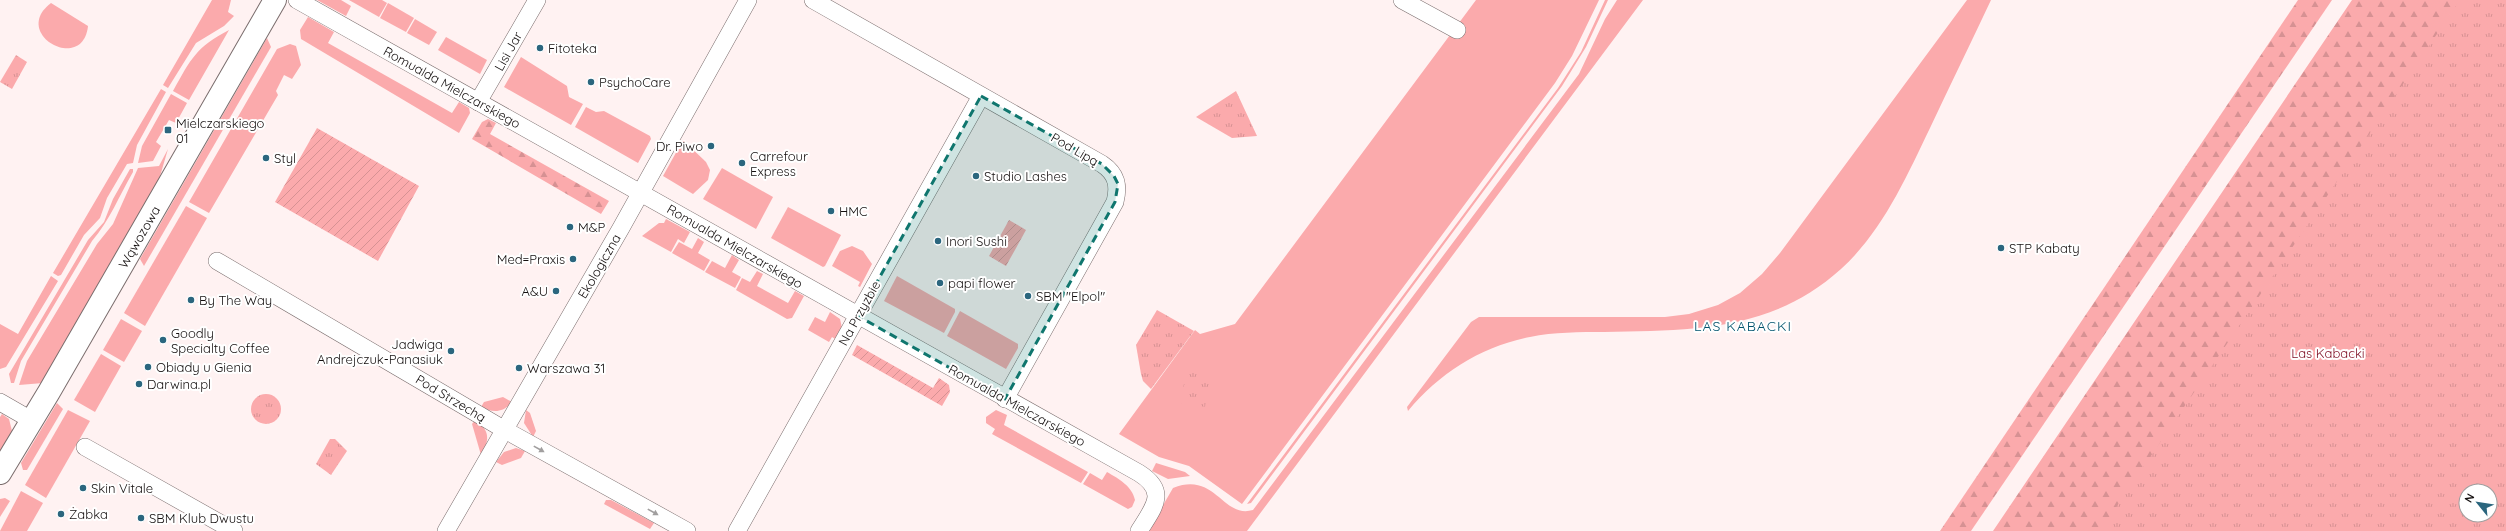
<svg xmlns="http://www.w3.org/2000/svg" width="2506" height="531" viewBox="0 0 2506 531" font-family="Quicksand,sans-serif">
	<defs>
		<pattern id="forest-firs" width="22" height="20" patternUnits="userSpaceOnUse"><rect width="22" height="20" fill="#fbaaac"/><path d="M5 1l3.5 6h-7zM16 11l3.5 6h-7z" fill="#d69193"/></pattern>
		<pattern id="park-tufts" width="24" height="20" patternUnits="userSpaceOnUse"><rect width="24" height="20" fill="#fbaaac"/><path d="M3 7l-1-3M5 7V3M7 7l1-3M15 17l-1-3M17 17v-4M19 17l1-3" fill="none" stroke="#d69193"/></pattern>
		<pattern id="garden-furrows" width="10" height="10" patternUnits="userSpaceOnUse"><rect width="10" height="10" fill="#fbaaac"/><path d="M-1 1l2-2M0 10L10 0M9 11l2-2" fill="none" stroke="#d69193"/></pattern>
	</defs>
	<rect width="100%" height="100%" fill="#fff2f2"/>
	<g fill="#fbaaac">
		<polygon points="212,0 231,0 228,12 234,16 224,26 196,43 168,88 163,85"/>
		<polygon points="317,0 341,0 351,6 346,16"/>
		<polygon points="349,0 382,0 387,3 379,17"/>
		<polygon points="1476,0 1599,0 1572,56 1555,83 1242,504 1189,466 1159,457 1119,434 1195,330 1200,334 1235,324"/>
		<polygon points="1605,0 1608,0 1586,47 1562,86 1251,503 1247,504 1558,88 1581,52"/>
		<path d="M 1617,0 L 1643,0 L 1247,531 L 1148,531 L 1173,488 C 1216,471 1222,519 1253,510 L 1579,74 L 1605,19 Z"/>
		<path d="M 1967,0 L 1991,0 C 1971,43 1950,85 1930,128 C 1906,178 1882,232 1841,269 C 1771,332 1692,330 1604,332 C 1580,332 1554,332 1530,337 C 1480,347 1440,373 1408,411 L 1407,407 L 1471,322 L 1479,317 L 1665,317 L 1689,314 L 1718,305 L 1740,293 L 1762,274 L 1780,253 Z"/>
		<path d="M 51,3 L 88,26 C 83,74 10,34 51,3 Z"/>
		<polygon points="388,3 414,18 406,32 380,18"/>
		<polygon points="308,17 334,32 328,43 452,113 459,102 469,108 470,113 459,133 301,39 300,30"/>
		<polygon points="415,19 437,32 429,45 407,33"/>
		<path d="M 229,30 L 189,100 L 173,91 C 191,59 196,47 229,30 Z"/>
		<polygon points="446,37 487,60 480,74 438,50"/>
		<polygon points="267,38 271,47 144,266 140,259"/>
		<polygon points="290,44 296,46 301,65 292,79 284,75 276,91 278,95 209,213 189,202 277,49"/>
		<polygon points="521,57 567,86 569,97 583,104 571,125 504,87"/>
		<polygon points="161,89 166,92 137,145 133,163 127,164 107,198 100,218 84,235 61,275 58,276 53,273"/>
		<polygon points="171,94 187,103 176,123 169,120 156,142 161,146 153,161 138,163 142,146"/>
		<polygon points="586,107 596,112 604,111 650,136 651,139 638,163 575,127"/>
		<polygon points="683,140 706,162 710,170 708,180 693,194 663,176"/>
		<polygon points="168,149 158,183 43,383 19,385 27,361 97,244 113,224 138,168 159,166"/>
		<polygon points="722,168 773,197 756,229 703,199"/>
		<path d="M 130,169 L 133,169 L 133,172 C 119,196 110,220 92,241 L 21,361 L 14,383 L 11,383 L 9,374 L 88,240 L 104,222 L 113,199 Z"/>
		<polygon points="186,206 207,218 145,326 124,313"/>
		<polygon points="788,207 841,235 825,266 823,267 771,238"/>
		<polygon points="666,219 690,232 684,243 678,239 671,252 642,236 659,223 664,223"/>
		<polygon points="698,238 704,242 698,253 710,260 704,271 672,253 679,242 692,249"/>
		<polygon points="852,246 863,251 872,264 860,287 858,286 860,282 832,266 840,251"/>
		<polygon points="732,255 739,260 732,272 741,277 735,288 705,272 712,261 725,268"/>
		<polygon points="757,271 763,274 757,286 788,303 795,291 804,296 792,318 787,319 736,290 742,278 750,282"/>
		<polygon points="51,276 58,281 6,367 0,369 0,324 18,334"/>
		<polygon points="897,276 955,309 955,312 944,333 884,301"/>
		<polygon points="960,311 1018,344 1018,348 1006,369 947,336"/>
		<polygon points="830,312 840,319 842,328 837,340 832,337 829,342 808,330 815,317 825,322"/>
		<polygon points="121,319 142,331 124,362 103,350"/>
		<polygon points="101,354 121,366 95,412 74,400"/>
		<path d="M 503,397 L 512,402 C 503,413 493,413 481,407 L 484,402 Z"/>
		<polygon points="57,403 63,409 27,470 23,470 21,463"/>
		<polygon points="68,410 90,421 46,498 25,485"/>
		<polygon points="526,410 530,413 536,431 533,437 524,423"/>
		<polygon points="996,410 1007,415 1004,425 1088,472 1081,483 992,434 995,429 986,423 986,417"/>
		<polygon points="2,414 9,419 12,431 0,452 0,417"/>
		<path d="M 475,420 C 490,430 490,440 481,455 L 472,424 Z"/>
		<polygon points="516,448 525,451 521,458 502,465 496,462 504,452"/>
		<polygon points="1156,463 1185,472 1190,476 1168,479 1152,471"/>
		<path d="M 1107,472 C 1119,479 1132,486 1135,500 L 1132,507 L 1128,509 L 1083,484 L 1090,473 L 1102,480 Z"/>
		<polygon points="21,491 43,503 27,531 0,531"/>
		<polygon points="5,498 10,501 0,517 0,499"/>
		<polygon points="606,500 611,500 654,523 650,529 604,504"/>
	</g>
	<g fill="url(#forest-firs)" fill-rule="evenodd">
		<polygon points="2298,0 2332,0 1971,531 1940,531"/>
		<path d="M 2352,0 L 2506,0 L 2506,531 L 1993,531 ZM 2466,491 L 2490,491 L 2490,515 L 2466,515 Z"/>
		<polygon points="488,119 496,123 490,134 609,201 601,214 472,139 482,122"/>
	</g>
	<g fill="url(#park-tufts)" fill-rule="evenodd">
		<path d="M 2460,0 L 2506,0 L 2506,531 L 2100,531 ZM 2466,491 L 2490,491 L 2490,515 L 2466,515 Z"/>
		<polygon points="16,55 27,62 12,89 0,82"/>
		<polygon points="1236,91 1257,136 1232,138 1196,117"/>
		<polygon points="1157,310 1194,331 1151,389 1143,381 1141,374 1136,345"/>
		<polygon points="1186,370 1211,374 1205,407 1181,403"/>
		<circle cx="266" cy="409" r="15"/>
		<polygon points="330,439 335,439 347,451 331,475 316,464"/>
	</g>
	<g fill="url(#garden-furrows)">
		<polygon points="317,128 419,186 378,261 275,202"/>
		<polygon points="1009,220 1026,230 1006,266 989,256"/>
		<polygon points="857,345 933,388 939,378 949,385 950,392 942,406 852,355"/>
	</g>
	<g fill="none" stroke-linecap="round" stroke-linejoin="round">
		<defs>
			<g id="street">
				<path d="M 297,0 L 1139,473 C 1169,492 1153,508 1139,531"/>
				<path d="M 813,0 L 1102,164 C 1117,174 1119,186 1115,202 L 1005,399"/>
				<polyline points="1402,0 1457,30"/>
				<polyline points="478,102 537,0"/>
				<polyline points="217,261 505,430 687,531"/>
				<polyline points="0,402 33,421"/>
				<polyline points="85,447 234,531"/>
				<polyline points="446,531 621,228 748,0"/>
				<polyline points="737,531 981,96"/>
			</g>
			<polyline id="secondary" points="0,473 49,392 275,0"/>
		</defs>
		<use href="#street" stroke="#7a6d6d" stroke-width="18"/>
		<use href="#secondary" stroke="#7a6d6d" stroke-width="24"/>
		<use href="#street" stroke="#fff" stroke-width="17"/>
		<use href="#secondary" stroke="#fff" stroke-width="22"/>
	</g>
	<defs><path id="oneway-solid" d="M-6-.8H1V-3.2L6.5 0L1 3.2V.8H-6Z"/></defs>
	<g fill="#a19f9f">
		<use href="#oneway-solid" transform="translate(539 449) rotate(29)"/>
		<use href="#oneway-solid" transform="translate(653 512) rotate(29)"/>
	</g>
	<path fill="#0f766e" fill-opacity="0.2" stroke="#0f766e" stroke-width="3" stroke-dasharray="8 5" stroke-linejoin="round" d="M 981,96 L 1102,164 L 1114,176 L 1118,184 L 1115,202 L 1005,399 L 858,316 Z"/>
	<g fill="#2b667e" stroke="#fff" stroke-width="1.5">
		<circle cx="540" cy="48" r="4"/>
		<circle cx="591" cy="82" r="4"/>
		<rect x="164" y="126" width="8" height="8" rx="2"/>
		<circle cx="711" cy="146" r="4"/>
		<circle cx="266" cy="158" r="4"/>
		<circle cx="742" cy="163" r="4"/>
		<circle cx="976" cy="176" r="4"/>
		<circle cx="831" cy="211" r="4"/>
		<circle cx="570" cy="227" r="4"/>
		<circle cx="938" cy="241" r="4"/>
		<circle cx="2001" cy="248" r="4"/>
		<circle cx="573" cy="259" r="4"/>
		<circle cx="940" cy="283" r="4"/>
		<circle cx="556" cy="291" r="4"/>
		<circle cx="1028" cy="296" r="4"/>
		<circle cx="191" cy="300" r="4"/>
		<circle cx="163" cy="340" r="4"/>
		<circle cx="451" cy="351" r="4"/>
		<circle cx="148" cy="367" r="4"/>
		<circle cx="519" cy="368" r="4"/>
		<circle cx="139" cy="384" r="4"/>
		<circle cx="83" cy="488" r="4"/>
		<circle cx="61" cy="514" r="4"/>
		<circle cx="141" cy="518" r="4"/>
	</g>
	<g text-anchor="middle" stroke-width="4" stroke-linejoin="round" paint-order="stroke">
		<g font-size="13" fill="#140f0f" stroke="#fff" text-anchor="start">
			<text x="548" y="53">Fitoteka</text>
			<text x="599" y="87">PsychoCare</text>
			<text x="176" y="128">Mielczarskiego<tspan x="176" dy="15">01</tspan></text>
			<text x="703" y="151" text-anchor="end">Dr. Piwo</text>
			<text x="750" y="161">Carrefour<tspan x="750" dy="15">Express</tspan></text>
			<text x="274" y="163">Styl</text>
			<text x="984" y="181">Studio Lashes</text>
			<text x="839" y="216">HMC</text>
			<text x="578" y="232">M&amp;P</text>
			<text x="946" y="246">Inori Sushi</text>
			<text x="2009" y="253">STP Kabaty</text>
			<text x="565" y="264" text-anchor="end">Med=Praxis</text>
			<text x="948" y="288">papi flower</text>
			<text x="548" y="296" text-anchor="end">A&amp;U</text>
			<text x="1036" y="301">SBM "Elpol"</text>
			<text x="199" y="305">By The Way</text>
			<text x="171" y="338">Goodly<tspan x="171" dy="15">Specialty Coffee</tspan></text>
			<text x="443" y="349" text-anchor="end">Jadwiga<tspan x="443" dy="15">Andrejczuk-Panasiuk</tspan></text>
			<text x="156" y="372">Obiady u Gienia</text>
			<text x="527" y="373">Warszawa 31</text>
			<text x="147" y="389">Darwina.pl</text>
			<text x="91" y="493">Skin Vitale</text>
			<text x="69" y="519">Żabka</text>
			<text x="149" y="523">SBM Klub Dwustu</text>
		</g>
		<g font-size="13" fill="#140f0f" stroke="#fff">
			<text transform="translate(508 51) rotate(-61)" y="5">Lisi Jar</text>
			<text transform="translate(452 87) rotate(29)" y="5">Romualda Mielczarskiego</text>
			<text transform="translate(1075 149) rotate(30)" y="5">Pod Lipą</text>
			<text transform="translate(139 237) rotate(-60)" y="5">Wąwozowa</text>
			<text transform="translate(735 246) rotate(30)" y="5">Romualda Mielczarskiego</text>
			<text transform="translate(599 266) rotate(-60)" y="5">Ekologiczna</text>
			<text transform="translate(859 313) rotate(-61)" y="5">Na Przyzbie</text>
			<text transform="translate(451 398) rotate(31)" y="5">Pod Strzechą</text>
			<text transform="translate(1017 405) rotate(29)" y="5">Romualda Mielczarskiego</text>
		</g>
		<g font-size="13" fill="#811227" stroke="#fff">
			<text x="2328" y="358">Las Kabacki</text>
		</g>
		<g font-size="14" letter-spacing="1" fill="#01536d" stroke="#fff">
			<text x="1743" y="331">LAS KABACKI</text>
		</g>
	</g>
	<g transform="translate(2478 503) rotate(300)"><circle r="19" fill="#ffffff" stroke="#a19f9f"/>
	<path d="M0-3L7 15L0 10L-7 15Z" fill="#2b667e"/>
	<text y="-6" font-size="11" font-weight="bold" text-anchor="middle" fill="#140f0f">N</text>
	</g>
</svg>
